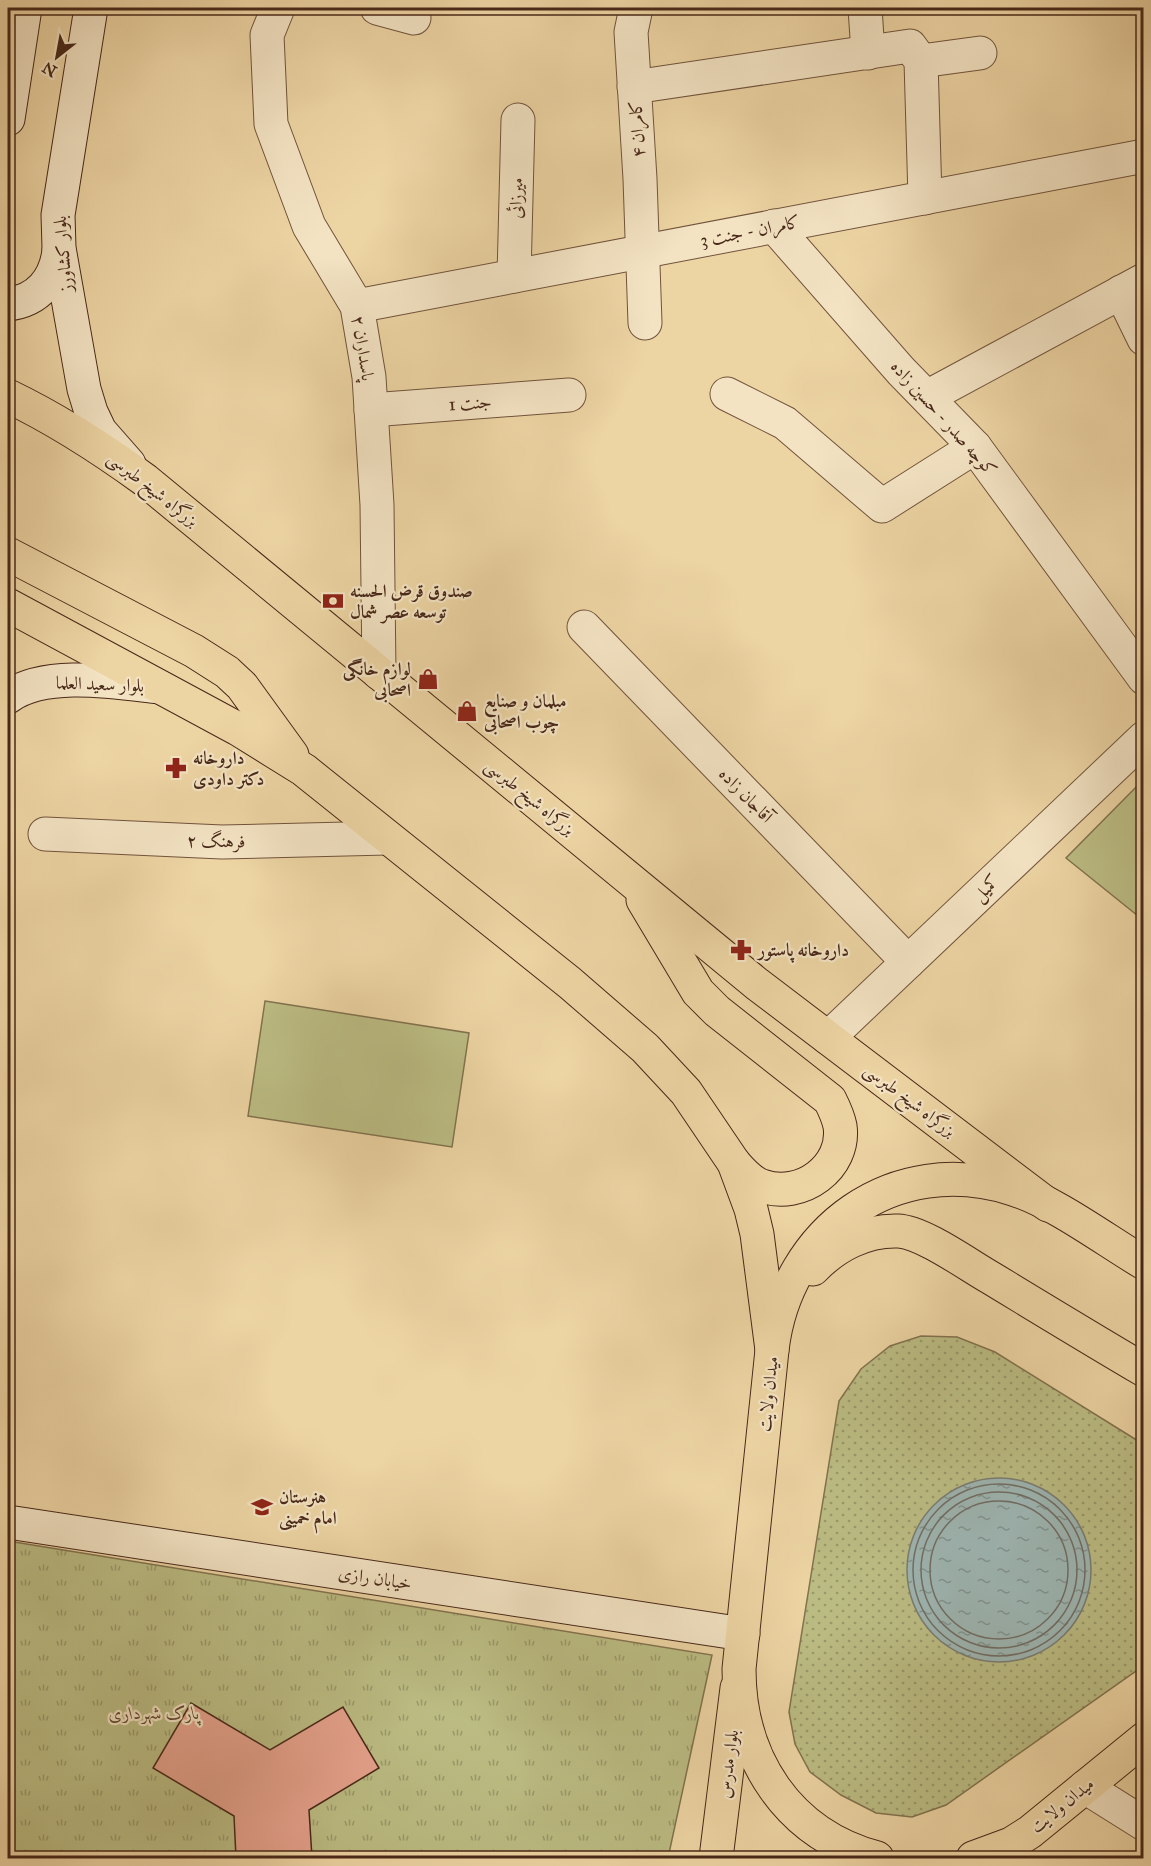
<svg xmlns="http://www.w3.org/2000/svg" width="1151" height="1866" viewBox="0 0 1151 1866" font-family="'IM FELL Great Primer',Amiri,serif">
	<defs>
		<pattern id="grass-dots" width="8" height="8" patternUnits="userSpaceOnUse" patternTransform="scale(1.5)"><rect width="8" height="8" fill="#bbbc83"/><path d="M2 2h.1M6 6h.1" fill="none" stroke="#9a996a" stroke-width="1.8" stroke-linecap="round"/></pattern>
		<pattern id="park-tufts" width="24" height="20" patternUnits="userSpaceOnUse" patternTransform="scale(1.5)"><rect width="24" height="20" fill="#bbbc83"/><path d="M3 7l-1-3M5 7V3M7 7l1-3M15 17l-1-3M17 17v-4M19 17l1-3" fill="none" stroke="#9a996a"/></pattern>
		<pattern id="water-ripples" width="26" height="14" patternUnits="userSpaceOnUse" patternTransform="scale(1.5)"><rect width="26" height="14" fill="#9db5b1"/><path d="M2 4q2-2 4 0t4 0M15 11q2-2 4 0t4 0" fill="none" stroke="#82938f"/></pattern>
	</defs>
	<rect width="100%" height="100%" fill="#edd4a3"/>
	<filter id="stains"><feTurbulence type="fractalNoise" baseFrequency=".00333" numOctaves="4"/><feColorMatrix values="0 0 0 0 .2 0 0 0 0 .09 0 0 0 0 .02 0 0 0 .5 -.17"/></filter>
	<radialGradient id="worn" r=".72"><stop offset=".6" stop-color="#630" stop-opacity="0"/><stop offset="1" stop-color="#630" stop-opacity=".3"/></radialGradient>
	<polygon fill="url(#grass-dots)" stroke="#82724e" stroke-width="1.5" points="921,1336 957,1337 995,1352 1143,1444 1143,1666 946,1805 912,1817 876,1813 841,1795 810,1772 795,1744 789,1712 839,1401 861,1369 890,1346"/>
	<polygon fill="url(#park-tufts)" stroke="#82724e" stroke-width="1.5" points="8,1541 712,1655 668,1858 8,1858"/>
	<g fill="#bbbc83" stroke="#82724e" stroke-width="1.5">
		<polygon points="1143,780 1143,920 1066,858"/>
		<polygon points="265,1001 469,1033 452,1147 248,1116"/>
	</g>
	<circle fill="url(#water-ripples)" stroke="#7b7d74" stroke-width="1.5" cx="999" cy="1570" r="92"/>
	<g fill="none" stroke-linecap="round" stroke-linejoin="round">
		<g stroke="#726e65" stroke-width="1.5">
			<circle cx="999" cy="1570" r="86"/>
			<circle cx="999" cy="1570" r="78"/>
			<circle cx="999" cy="1570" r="69"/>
		</g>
	</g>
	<polygon fill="#e6a28d" stroke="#482819" stroke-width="1.5" points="191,1703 270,1750 343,1707 379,1768 309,1810 312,1858 236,1858 234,1816 153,1768"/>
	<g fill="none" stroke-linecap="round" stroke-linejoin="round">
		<defs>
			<g id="street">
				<polyline points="278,8 267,35 271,124 309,226 357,306 369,377 377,505 379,673"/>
				<polyline points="377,8 414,18"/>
				<polyline points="636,8 631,32 640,179 645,323"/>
				<polyline points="865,8 868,53"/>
				<polyline points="921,61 980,53"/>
				<polyline points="634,87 910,46 921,61 925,198"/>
				<polyline points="774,226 901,371 975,447 1144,678"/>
				<polyline points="514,276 518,120"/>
				<polyline points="1121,292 1144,339"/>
				<polyline points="357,306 1144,156"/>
				<polyline points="727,394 785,423 882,506 975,447"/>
				<polyline points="927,397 1144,280"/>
				<polyline points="371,410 569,395"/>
				<polyline points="584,627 908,962"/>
				<polyline points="45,834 222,842 387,838"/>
				<polyline points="828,1038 1144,738"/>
				<polyline points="1085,1787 1144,1824"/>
			</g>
			<g id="secondary">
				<polyline points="91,8 58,215 59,248 84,389 91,412 100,431 129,464"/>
				<polyline points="8,119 25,8"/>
				<path d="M 8,304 C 38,301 56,279 59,250"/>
				<path d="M 8,697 C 45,670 115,682 159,687"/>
				<polyline points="8,1522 743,1634"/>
			</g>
			<polyline id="primary" points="716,1858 737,1688"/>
			<g id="highway">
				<path d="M 8,396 C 56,419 101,448 145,480 L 757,984 L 1048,1205"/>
				<polyline points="8,554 194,651 227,672 242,686 292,755"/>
				<polyline points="8,605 238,729 304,770 570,983 645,1048 686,1092 734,1163 751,1209 757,1234 772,1350"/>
				<path d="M 643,900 L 698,992 L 717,1011 L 830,1100 C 834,1108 838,1116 840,1126 C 846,1167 801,1200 762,1186 C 750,1182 742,1172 734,1163"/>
				<path d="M 813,1269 C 835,1246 865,1230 898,1231 C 923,1232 968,1265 991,1278 C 1042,1309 1093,1340 1144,1370"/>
				<path d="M 877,1858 C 788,1834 739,1759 739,1669 L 772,1350 C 786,1230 894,1151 1013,1189 C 1055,1202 1105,1240 1144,1263"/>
				<polyline points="973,1858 1011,1844 1030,1832 1144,1739"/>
			</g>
		</defs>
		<use href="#street" stroke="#71533c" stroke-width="35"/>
		<use href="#secondary" stroke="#482819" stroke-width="35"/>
		<use href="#primary" stroke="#482819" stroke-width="35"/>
		<use href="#highway" stroke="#482819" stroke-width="35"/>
		<use href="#street" stroke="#f3e3c3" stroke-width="33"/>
		<use href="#secondary" stroke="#f3e3c3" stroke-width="33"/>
		<use href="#primary" stroke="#edd4a3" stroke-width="33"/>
		<use href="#highway" stroke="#edd4a3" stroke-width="33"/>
	</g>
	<defs>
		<symbol id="bank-bare" viewBox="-9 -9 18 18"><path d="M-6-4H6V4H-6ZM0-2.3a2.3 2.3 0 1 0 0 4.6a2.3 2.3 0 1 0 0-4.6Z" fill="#8f2418" stroke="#f3e3c3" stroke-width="2.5" paint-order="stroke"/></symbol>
		<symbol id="shop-bare" viewBox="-9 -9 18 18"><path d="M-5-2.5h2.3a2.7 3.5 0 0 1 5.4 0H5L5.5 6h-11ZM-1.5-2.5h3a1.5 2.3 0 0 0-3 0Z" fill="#8f2418" stroke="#f3e3c3" stroke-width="2.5" paint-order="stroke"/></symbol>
		<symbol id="pharmacy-bare" viewBox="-9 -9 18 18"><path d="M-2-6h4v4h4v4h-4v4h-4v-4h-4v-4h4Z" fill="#8f2418" stroke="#f3e3c3" stroke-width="2.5" paint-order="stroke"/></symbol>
		<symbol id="school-bare" viewBox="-9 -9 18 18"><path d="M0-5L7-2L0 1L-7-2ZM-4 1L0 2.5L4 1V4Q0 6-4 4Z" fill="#8f2418" stroke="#f3e3c3" stroke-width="2.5" paint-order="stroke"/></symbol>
	</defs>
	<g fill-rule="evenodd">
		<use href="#bank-bare" x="318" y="586" width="30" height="30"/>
		<use href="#shop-bare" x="413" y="664" width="30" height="30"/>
		<use href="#shop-bare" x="452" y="696" width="30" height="30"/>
		<use href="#pharmacy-bare" x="161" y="753" width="30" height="30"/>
		<use href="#pharmacy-bare" x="726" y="935" width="30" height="30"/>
		<use href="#school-bare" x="247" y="1492" width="30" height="30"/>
	</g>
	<g text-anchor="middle" stroke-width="4.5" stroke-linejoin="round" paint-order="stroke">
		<g font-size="18" fill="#482819" stroke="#f3e3c3">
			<text transform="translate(637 129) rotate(-93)" y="6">کامران ۴</text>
			<text transform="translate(516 198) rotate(-88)" y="6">میرزائی</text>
			<text transform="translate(750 231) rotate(-11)" y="6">کامران - جنت 3</text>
			<text transform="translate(63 254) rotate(-95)" y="6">بلوار کشاورز</text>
			<text transform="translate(363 348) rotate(81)" y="6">پاسداران ۲</text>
			<text transform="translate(470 403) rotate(-4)" y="6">جنت 1</text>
			<text transform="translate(944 418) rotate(48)" y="6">کوچه صدر - حسین زاده</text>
			<text transform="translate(153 489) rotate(38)" y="6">بزرگراه شیخ طبرسی</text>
			<text transform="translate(100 684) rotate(2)" y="6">بلوار سعید العلما</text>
			<text transform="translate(746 795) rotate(46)" y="6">آقاجان زاده</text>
			<text transform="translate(530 797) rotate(39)" y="6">بزرگراه شیخ طبرسی</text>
			<text transform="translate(216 841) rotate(1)" y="6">فرهنگ ۲</text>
			<text transform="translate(986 888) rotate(-44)" y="6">کمیل</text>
			<text transform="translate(910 1100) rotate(37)" y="6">بزرگراه شیخ طبرسی</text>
			<text transform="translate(768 1394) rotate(-84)" y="6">میدان ولایت</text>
			<text transform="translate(375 1578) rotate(9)" y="6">خیابان رازی</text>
			<text transform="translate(728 1764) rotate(-83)" y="6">بلوار مدرس</text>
			<text transform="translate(1062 1805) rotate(-39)" y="6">میدان ولایت</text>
		</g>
		<g font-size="18" font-weight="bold" fill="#482819" stroke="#f3e3c3" text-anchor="start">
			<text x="350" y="597">صندوق قرض الحسنه<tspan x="350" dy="21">توسعه عصر شمال</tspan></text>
			<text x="411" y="675" text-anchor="end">لوازم خانگی<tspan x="411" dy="21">اصحابی</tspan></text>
			<text x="484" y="707">مبلمان و صنایع<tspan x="484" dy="21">چوب اصحابی</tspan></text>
			<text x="193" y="764">داروخانه<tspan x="193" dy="21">دکتر داودی</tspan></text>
			<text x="758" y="956">داروخانه پاستور</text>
			<text x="279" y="1503">هنرستان<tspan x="279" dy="21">امام خمینی</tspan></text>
		</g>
		<g font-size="18" font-style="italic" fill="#5f462e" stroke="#f3e3c3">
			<text x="154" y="1719">پارک شهرداری</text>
		</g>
	</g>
	<rect width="1151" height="1866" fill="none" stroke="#edd4a3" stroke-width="30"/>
	<rect x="9" y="9" width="1133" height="1848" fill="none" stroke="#482819" stroke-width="3"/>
	<rect x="15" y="15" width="1121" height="1836" fill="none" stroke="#482819" stroke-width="1.5"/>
	<g transform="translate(57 57) rotate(211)" stroke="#f3e3c3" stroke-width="4.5" paint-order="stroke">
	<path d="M0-4.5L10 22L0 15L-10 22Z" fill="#482819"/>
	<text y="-9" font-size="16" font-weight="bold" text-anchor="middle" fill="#482819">N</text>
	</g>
	<rect width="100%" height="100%" filter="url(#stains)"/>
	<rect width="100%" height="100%" fill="url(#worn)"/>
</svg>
